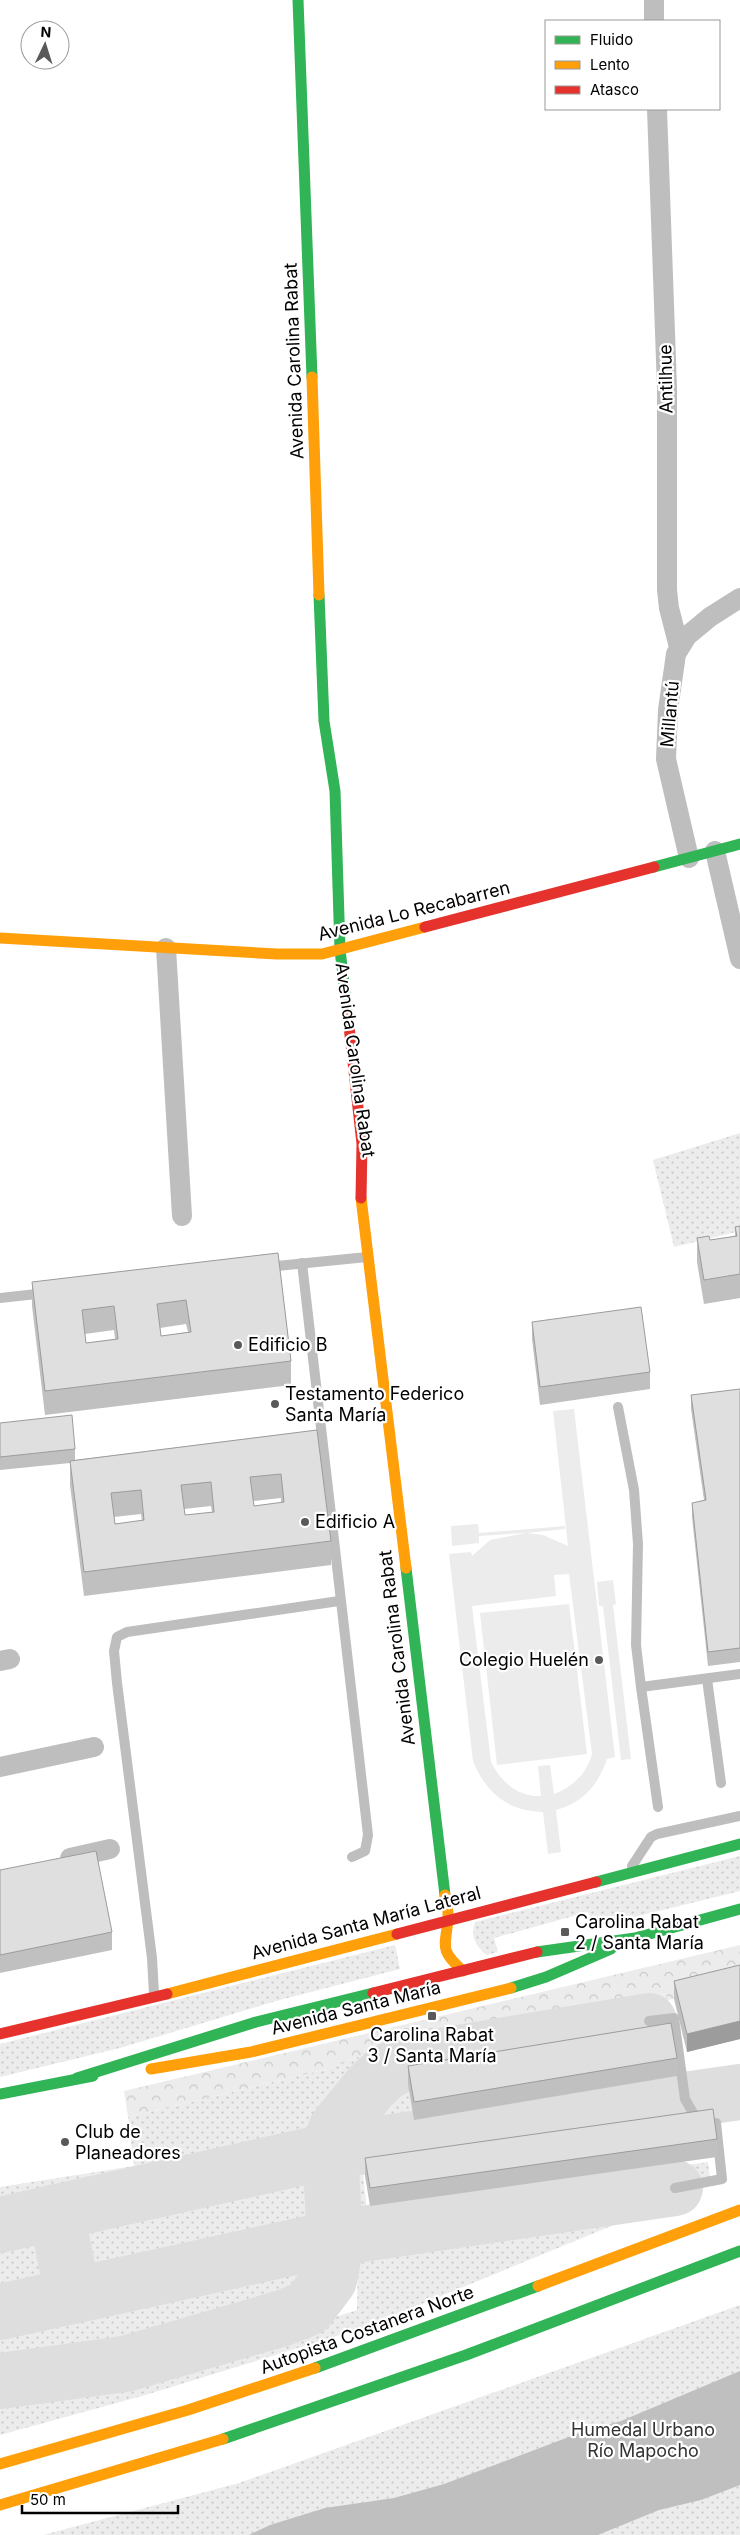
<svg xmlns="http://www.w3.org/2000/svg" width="740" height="2535" viewBox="0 0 740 2535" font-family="Inter,sans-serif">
	<defs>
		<pattern id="grass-dots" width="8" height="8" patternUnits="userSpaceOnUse" patternTransform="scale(1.25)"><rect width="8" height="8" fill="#ececec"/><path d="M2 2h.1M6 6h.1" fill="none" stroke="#c9c9c9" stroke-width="1.8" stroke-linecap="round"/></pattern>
		<pattern id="forest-crowns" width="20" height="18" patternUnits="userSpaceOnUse" patternTransform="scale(1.25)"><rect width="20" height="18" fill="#ececec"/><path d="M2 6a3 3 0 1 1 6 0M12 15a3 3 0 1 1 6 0" fill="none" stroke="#c9c9c9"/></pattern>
	</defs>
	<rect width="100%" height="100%" fill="#fff"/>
	<g fill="url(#grass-dots)">
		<polygon points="740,1133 740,1231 674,1247 653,1160"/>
		<path d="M 740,1856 L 740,1891 L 594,1927 L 588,1912 L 494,1938 L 498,1952 L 487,1955 C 476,1947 470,1936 475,1922 Z"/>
		<polygon points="395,1945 400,1969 276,2001 120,2048 0,2077 0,2044"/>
		<path d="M 667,1994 L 671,2013 L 397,2057 C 360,2082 332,2100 322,2146 L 0,2219 L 0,2187 L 134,2166 L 128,2117 L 327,2069 L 379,2049 L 437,2033 Z"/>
		<path d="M 409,2071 L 408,2084 L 415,2119 L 677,2076 L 678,2092 L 364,2137 L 357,2118 C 371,2098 387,2084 409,2071 Z"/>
		<polygon points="688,2110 692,2129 363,2175 367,2209 708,2162 710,2177 349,2225 342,2171 346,2163"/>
		<path d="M 298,2170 C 302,2172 309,2174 313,2177 C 326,2189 324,2215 324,2231 L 82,2279 L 67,2221 L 282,2171 Z"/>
		<polygon points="682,2197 366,2327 142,2396 0,2435 0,2401 118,2387 357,2310 358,2247"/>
		<polygon points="46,2225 59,2289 0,2300 0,2236"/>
		<path d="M 311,2258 C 303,2277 296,2291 280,2304 C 260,2319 232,2324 209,2330 C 139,2348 72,2358 0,2365 L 0,2322 Z"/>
		<polygon points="740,2305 740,2535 43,2535 239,2483"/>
	</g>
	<polygon fill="url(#forest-crowns)" points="740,1945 740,1982 668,2000 666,1994 437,2033 379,2049 327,2069 128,2117 124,2091"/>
	<g fill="#ececec" fill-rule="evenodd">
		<path d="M 574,1409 L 615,1757 L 607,1759 C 598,1785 583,1803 556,1810 L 561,1852 L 548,1854 L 543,1812 C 508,1811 486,1793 473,1761 L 449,1554 L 471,1552 L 472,1556 L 490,1540 L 525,1533 L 479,1536 L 479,1543 L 452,1546 L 451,1526 L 478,1524 L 479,1533 L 565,1526 L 565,1529 L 527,1533 L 543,1535 L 568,1546 L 553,1411 ZM 569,1574 L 592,1754 C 587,1773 573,1787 554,1794 L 550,1765 L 538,1766 L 541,1796 C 518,1797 501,1782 491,1762 L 472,1606 L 556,1596 L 554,1575 Z"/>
		<polygon points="613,1580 616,1604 613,1605 631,1759 621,1760 603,1606 599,1606 597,1582"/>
		<polygon points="569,1604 587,1754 497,1765 480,1613"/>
	</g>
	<polygon fill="#bfbfbf" points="740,2371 740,2485 701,2500 659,2510 598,2535 249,2535 270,2525 325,2508 394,2498 444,2484 582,2432 621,2421"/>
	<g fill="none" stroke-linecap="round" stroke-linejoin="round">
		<g stroke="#dedede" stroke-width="56">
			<polyline points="56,2212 73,2295"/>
			<polyline points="0,2225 330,2151 740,2092"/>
			<polyline points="0,2312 335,2238 675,2188"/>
			<polyline points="0,2381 125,2364 283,2318 308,2308 329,2280 332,2264 335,2238 330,2151 336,2129 371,2086 385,2073 405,2062 649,2021"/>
		</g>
		<g stroke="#bebebe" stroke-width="10">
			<polyline points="302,1263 368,1835 365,1851 352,1857"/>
			<polyline points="267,1267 367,1257"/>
			<polyline points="0,1298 46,1293"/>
			<polyline points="618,1407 634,1490 638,1544 636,1645 641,1687 740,1674"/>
			<polyline points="707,1679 721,1783"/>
			<polyline points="641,1687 658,1807"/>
			<polyline points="632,1866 651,1837 657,1834 740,1816"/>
			<polyline points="154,1994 152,1958 117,1683 114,1651 117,1637 127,1632 339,1601"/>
			<polyline points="649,2021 674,2018 685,2099 699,2123 716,2123 722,2179 675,2188"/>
		</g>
		<g stroke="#bebebe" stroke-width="20">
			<polyline points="654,0 654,21"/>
			<polyline points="657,109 667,388 667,590 669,608 679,647"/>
			<polyline points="715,851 740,959"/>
			<polyline points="689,858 666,759 668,710 676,654 687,636 710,617 740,598"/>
			<polyline points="166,948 182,1216"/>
			<polyline points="0,1661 10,1659"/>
			<polyline points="0,1767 94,1747"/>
			<polyline points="70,1858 110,1849"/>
		</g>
		<g stroke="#30b455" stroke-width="11">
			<polyline points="298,0 312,377"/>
			<polyline points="319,595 324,721 335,791 340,950 348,1017"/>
			<polyline points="654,867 740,844"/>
			<polyline points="406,1568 445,1895"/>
			<polyline points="596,1882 740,1844"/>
			<polyline points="537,1952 635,1938 740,1909"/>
			<polyline points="511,1988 546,1977 611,1949"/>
			<polyline points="77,2078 256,2022 373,1993"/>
			<polyline points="0,2094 93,2076"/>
			<polyline points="315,2368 538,2286"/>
			<polyline points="223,2439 466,2355 740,2251"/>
		</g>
		<g stroke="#ff9f0a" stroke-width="11">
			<polyline points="312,377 319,595"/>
			<polyline points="0,938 277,954 322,954 425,927"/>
			<polyline points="361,1198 406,1568"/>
			<path d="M 445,1895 C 446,1903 449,1911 448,1919 C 446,1946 438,1949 463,1971"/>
			<polyline points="167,1994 397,1934"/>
			<polyline points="151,2069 251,2052 511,1988"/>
			<polyline points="538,2286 740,2210"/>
			<polyline points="0,2464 188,2410 315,2368"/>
			<polyline points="0,2505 223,2439"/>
		</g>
		<g stroke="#e5322d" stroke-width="11">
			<polyline points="425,927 654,867"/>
			<polyline points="348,1017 362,1144 361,1198"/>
			<polyline points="397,1934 596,1882"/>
			<polyline points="373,1993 537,1952"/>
			<polyline points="0,2034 167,1994"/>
		</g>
	</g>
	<g fill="#c0c0c0" fill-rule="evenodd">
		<polygon points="740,1226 740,1298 704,1304 697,1262 697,1238 710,1240 735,1236 735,1227"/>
		<path d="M 278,1253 L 291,1361 L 291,1385 L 45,1415 L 32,1306 L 32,1282 ZM 186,1324 L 188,1332 L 161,1336 L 160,1328 ZM 114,1330 L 115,1339 L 86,1343 L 85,1334 Z"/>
		<polygon points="532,1322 650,1372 650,1389 540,1405 532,1339"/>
		<polygon points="740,1389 740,1662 708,1666 692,1517 692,1503 704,1500 691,1409 691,1395"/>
		<path d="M 0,1423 L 75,1449 L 75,1460 L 317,1430 L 331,1541 L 331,1565 L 84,1596 L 70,1485 L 70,1463 L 0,1470 ZM 281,1498 L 281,1503 L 254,1506 L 253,1501 ZM 211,1506 L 212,1512 L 185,1515 L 184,1509 ZM 141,1514 L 142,1521 L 115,1524 L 114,1517 Z"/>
		<polygon points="0,1870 112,1932 112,1950 0,1973"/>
		<polygon points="740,1965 740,2039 687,2052 674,1999 674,1981"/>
		<polygon points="677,2058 677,2076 414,2120 408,2084 408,2066"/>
		<polygon points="717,2139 717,2157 370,2206 365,2176 365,2158"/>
	</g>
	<polygon fill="#9c9c9c" points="740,2021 740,2039 687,2052 687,2034"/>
	<g fill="#dfdfdf" stroke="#9c9c9c" fill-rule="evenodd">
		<polygon points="740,1226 740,1274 704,1280 697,1238 709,1236 710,1240 737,1236 735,1227"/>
		<path d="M 278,1253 L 291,1361 L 45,1391 L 32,1282 ZM 186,1300 L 191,1332 L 161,1336 L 157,1304 ZM 114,1306 L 118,1339 L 86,1343 L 82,1310 Z"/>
		<polygon points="641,1307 650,1372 540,1387 532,1322"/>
		<polygon points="740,1389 740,1648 708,1652 692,1503 706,1500 691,1395"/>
		<polygon points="72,1415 75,1449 0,1457 0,1423"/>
		<path d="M 317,1430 L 331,1541 L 84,1572 L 70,1461 ZM 281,1474 L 284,1502 L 254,1506 L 250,1477 ZM 211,1482 L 214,1512 L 185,1515 L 181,1485 ZM 141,1490 L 144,1520 L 115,1524 L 111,1493 Z"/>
		<polygon points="96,1851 112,1932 0,1955 0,1870"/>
		<polygon points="740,1965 740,2021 687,2034 674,1981"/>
		<polygon points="671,2023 677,2058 414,2102 408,2066"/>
		<polygon points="713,2109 717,2139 370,2188 365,2158"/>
	</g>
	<g fill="#595959" stroke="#fff" stroke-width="2">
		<circle cx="238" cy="1345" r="5"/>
		<circle cx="275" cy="1404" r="5"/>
		<circle cx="305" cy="1522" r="5"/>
		<circle cx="599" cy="1660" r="5"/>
		<rect x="560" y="1927" width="10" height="10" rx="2.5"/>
		<rect x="427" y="2011" width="10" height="10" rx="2.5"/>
		<circle cx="65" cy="2142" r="5"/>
	</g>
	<g text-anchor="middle" stroke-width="4.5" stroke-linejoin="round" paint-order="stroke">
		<g font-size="18" fill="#000" stroke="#fff">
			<text transform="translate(294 361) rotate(-92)" y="6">Avenida Carolina Rabat</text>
			<text transform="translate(666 379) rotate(-91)" y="6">Antilhue</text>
			<text transform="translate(670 714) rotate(-85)" y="6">Millantú</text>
			<text transform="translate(414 911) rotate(-14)" y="6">Avenida Lo Recabarren</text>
			<text transform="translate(355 1060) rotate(82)" y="6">Avenida Carolina Rabat</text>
			<text transform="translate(397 1648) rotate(-97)" y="6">Avenida Carolina Rabat</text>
			<text transform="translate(366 1923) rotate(-15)" y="6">Avenida Santa María Lateral</text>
			<text transform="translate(356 2008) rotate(-14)" y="6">Avenida Santa María</text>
			<text transform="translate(367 2330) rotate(-20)" y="6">Autopista Costanera Norte</text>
		</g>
		<g font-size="18" fill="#000" stroke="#fff" text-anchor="start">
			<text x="248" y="1351">Edificio B</text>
			<text x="285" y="1400">Testamento Federico<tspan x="285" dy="21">Santa María</tspan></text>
			<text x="315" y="1528">Edificio A</text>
			<text x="589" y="1666" text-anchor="end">Colegio Huelén</text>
			<text x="575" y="1928">Carolina Rabat<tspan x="575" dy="21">2 / Santa María</tspan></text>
			<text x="432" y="2041" text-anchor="middle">Carolina Rabat<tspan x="432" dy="21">3 / Santa María</tspan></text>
			<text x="75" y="2138">Club de<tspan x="75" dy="21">Planeadores</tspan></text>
		</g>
		<g font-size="18" fill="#333" stroke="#fff">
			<text x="643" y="2436">Humedal Urbano<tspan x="643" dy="21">Río Mapocho</tspan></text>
		</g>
	</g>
	<rect x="545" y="20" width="175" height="90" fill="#ffffff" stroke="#999999"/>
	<rect x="555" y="36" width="25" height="8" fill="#30b455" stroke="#999999"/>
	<text x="590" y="45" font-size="15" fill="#000000">Fluido</text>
	<rect x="555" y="61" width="25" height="8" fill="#ff9f0a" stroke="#999999"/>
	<text x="590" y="70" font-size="15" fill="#000000">Lento</text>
	<rect x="555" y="86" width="25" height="8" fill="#e5322d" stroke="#999999"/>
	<text x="590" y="95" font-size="15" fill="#000000">Atasco</text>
	<g transform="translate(45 45) rotate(4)"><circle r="24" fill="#ffffff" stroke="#999999"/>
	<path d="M0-4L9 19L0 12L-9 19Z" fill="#595959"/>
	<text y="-8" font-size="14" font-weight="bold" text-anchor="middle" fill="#000000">N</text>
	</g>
	<path d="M22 2505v8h156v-8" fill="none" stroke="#000000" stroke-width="2.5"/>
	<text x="30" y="2505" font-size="15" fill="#000000" stroke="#ffffff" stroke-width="4" paint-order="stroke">50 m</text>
</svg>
